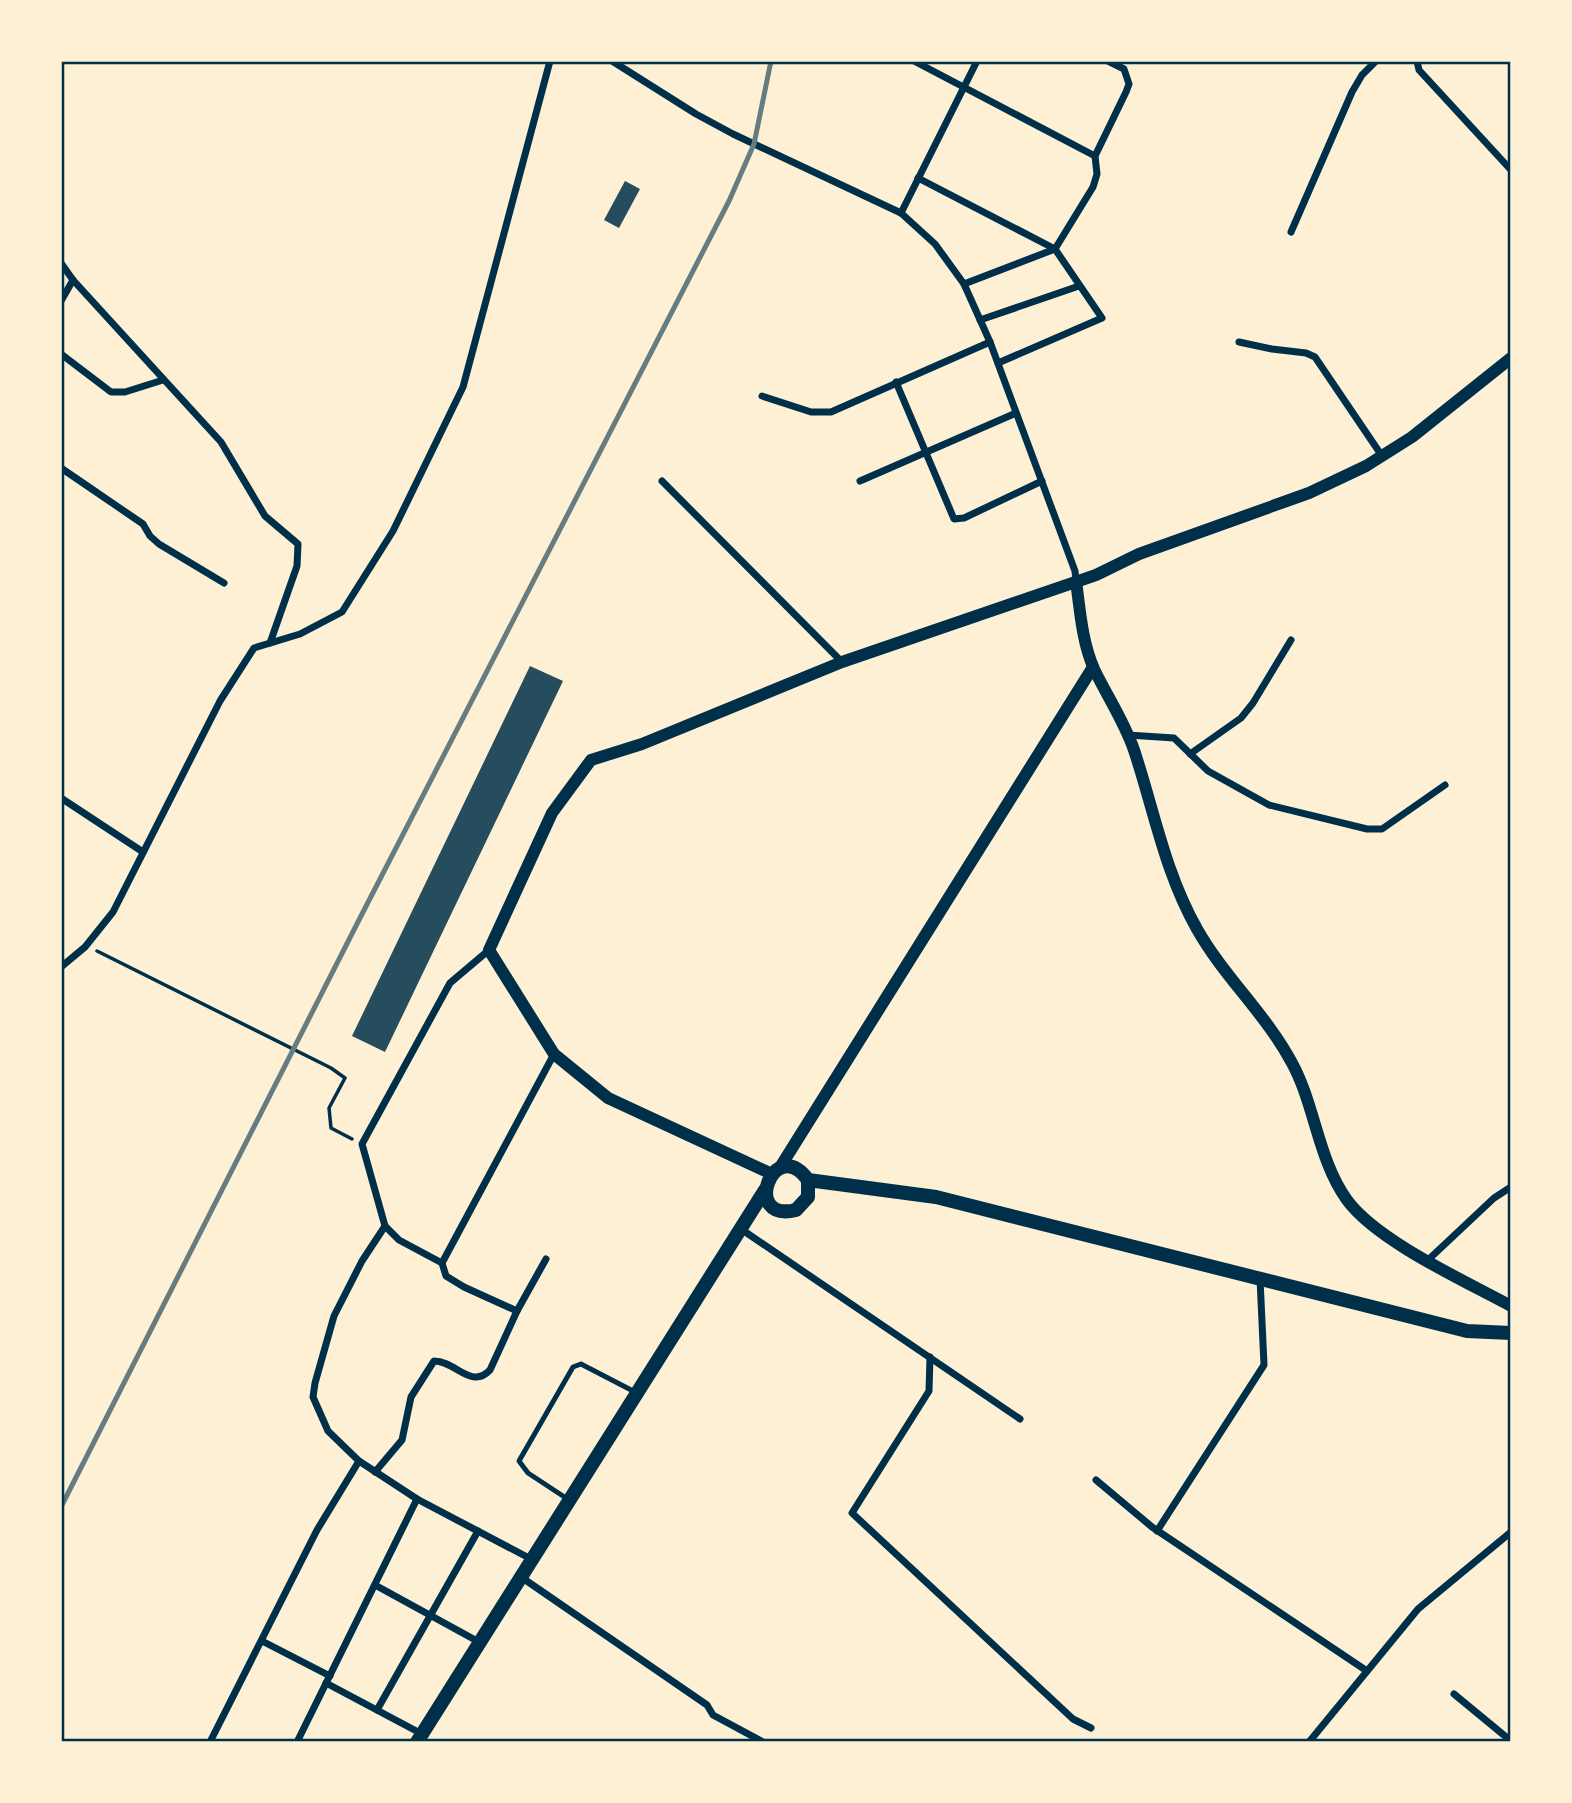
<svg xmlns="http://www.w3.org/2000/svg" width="1572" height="1803" viewBox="0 0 1572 1803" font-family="Mulish,sans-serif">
	<rect width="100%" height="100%" fill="#fdf0d5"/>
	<g fill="#264d5e">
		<polygon points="625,181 640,189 619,228 604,220"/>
		<polygon points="530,666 563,681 385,1052 352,1036"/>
	</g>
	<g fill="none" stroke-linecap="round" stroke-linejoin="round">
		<polyline stroke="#003049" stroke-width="3.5" points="97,951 331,1068 345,1078 329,1108 331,1128 352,1139"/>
		<polyline stroke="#003049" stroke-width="5" points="569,1500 528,1473 519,1461 573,1367 581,1364 635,1392"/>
		<g stroke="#003049" stroke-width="7">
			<polyline points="612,61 696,114 733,134 901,213 935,244 964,284 990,342 1075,571 1076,581"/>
			<polyline points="914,61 1095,156"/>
			<polyline points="1417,61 1419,70 1511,170"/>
			<polyline points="918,178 1055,249 1102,318 998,363"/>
			<polyline points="901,213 977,61"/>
			<polyline points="1291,232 1352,92 1362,75 1376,61"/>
			<polyline points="61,263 73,280 221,442 265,516 298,544 297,566 270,643"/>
			<polyline points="964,284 1055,249 1093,187 1097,174 1095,156 1126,92 1129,84 1124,69 1108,61"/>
			<polyline points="61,301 73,280"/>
			<polyline points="980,320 1079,286"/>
			<polyline points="1239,342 1272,349 1306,353 1315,357 1382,456"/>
			<polyline points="61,354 111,392 125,392 163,380"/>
			<polyline points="896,382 954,519 964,518 1042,481"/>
			<polyline points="762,396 811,412 831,412 990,342"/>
			<polyline points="61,468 143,524 150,536 159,544 224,583"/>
			<polyline points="662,481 842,662"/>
			<polyline points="860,481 1016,413"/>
			<polyline points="1128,735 1174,738 1208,771 1269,805 1367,829 1382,829 1445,785"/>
			<polyline points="1190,754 1241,718 1253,703 1291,640"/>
			<polyline points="61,798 143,852"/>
			<polyline points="489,950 450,983 362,1144 385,1226 399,1240 442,1263 446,1276 464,1287 517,1311"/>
			<polyline points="61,967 85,947 113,912 220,701 254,648 300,634 342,612 393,531 463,387 550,61"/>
			<polyline points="385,1226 362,1261 334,1316 315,1383 313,1397 328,1431 359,1461 417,1499 531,1559"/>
			<polyline points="741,1229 1020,1419"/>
			<polyline points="1428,1260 1494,1198 1511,1187"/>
			<polyline points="442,1263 554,1054"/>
			<polyline points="930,1357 929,1391 852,1513 1073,1719 1091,1728"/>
			<path d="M 375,1472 L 402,1440 L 411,1397 L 434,1361 C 456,1361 471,1390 490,1370 L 517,1311 L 546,1259"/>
			<polyline points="1096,1480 1152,1527 1367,1671"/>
			<polyline points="1157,1531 1264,1365 1260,1279"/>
			<polyline points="521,1577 707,1705 713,1715 763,1742"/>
			<polyline points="375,1585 479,1642"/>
			<polyline points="262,1641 330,1676"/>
			<polyline points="326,1683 422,1734"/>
			<polyline points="1454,1694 1511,1741"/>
			<polyline points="377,1710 478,1531"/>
			<polyline points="210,1742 317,1530 359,1461"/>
			<polyline points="297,1742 417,1499"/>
			<polyline points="1309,1742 1418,1609 1511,1532"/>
		</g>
		<g stroke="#003049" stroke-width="12">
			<path d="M 1076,581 C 1080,610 1082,642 1094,669 C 1107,696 1124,721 1134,750 C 1154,810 1165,873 1197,929 C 1224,977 1266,1014 1292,1063 C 1315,1105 1318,1160 1347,1200 C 1377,1241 1465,1281 1511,1306"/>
			<polyline points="779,1169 1093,667"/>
			<polyline points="772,1174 608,1098 554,1054 489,950 552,813 591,760 642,744 842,662 1096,575 1139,554 1309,493 1366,466 1412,437 1511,358"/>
		</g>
		<g stroke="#003049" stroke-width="14">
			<path d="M 808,1180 L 808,1197 L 796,1210 C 740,1223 774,1133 808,1180 L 936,1197 L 1467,1331 L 1511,1333"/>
			<polyline points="417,1742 765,1190"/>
		</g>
		<polyline stroke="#657d81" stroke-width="5" points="61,1507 361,916 729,201 754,144 771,61"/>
	</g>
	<rect width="1572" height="1803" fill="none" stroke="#fdf0d5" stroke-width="126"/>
	<rect x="63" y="63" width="1446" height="1677" fill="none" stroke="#003049" stroke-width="2.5"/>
</svg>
